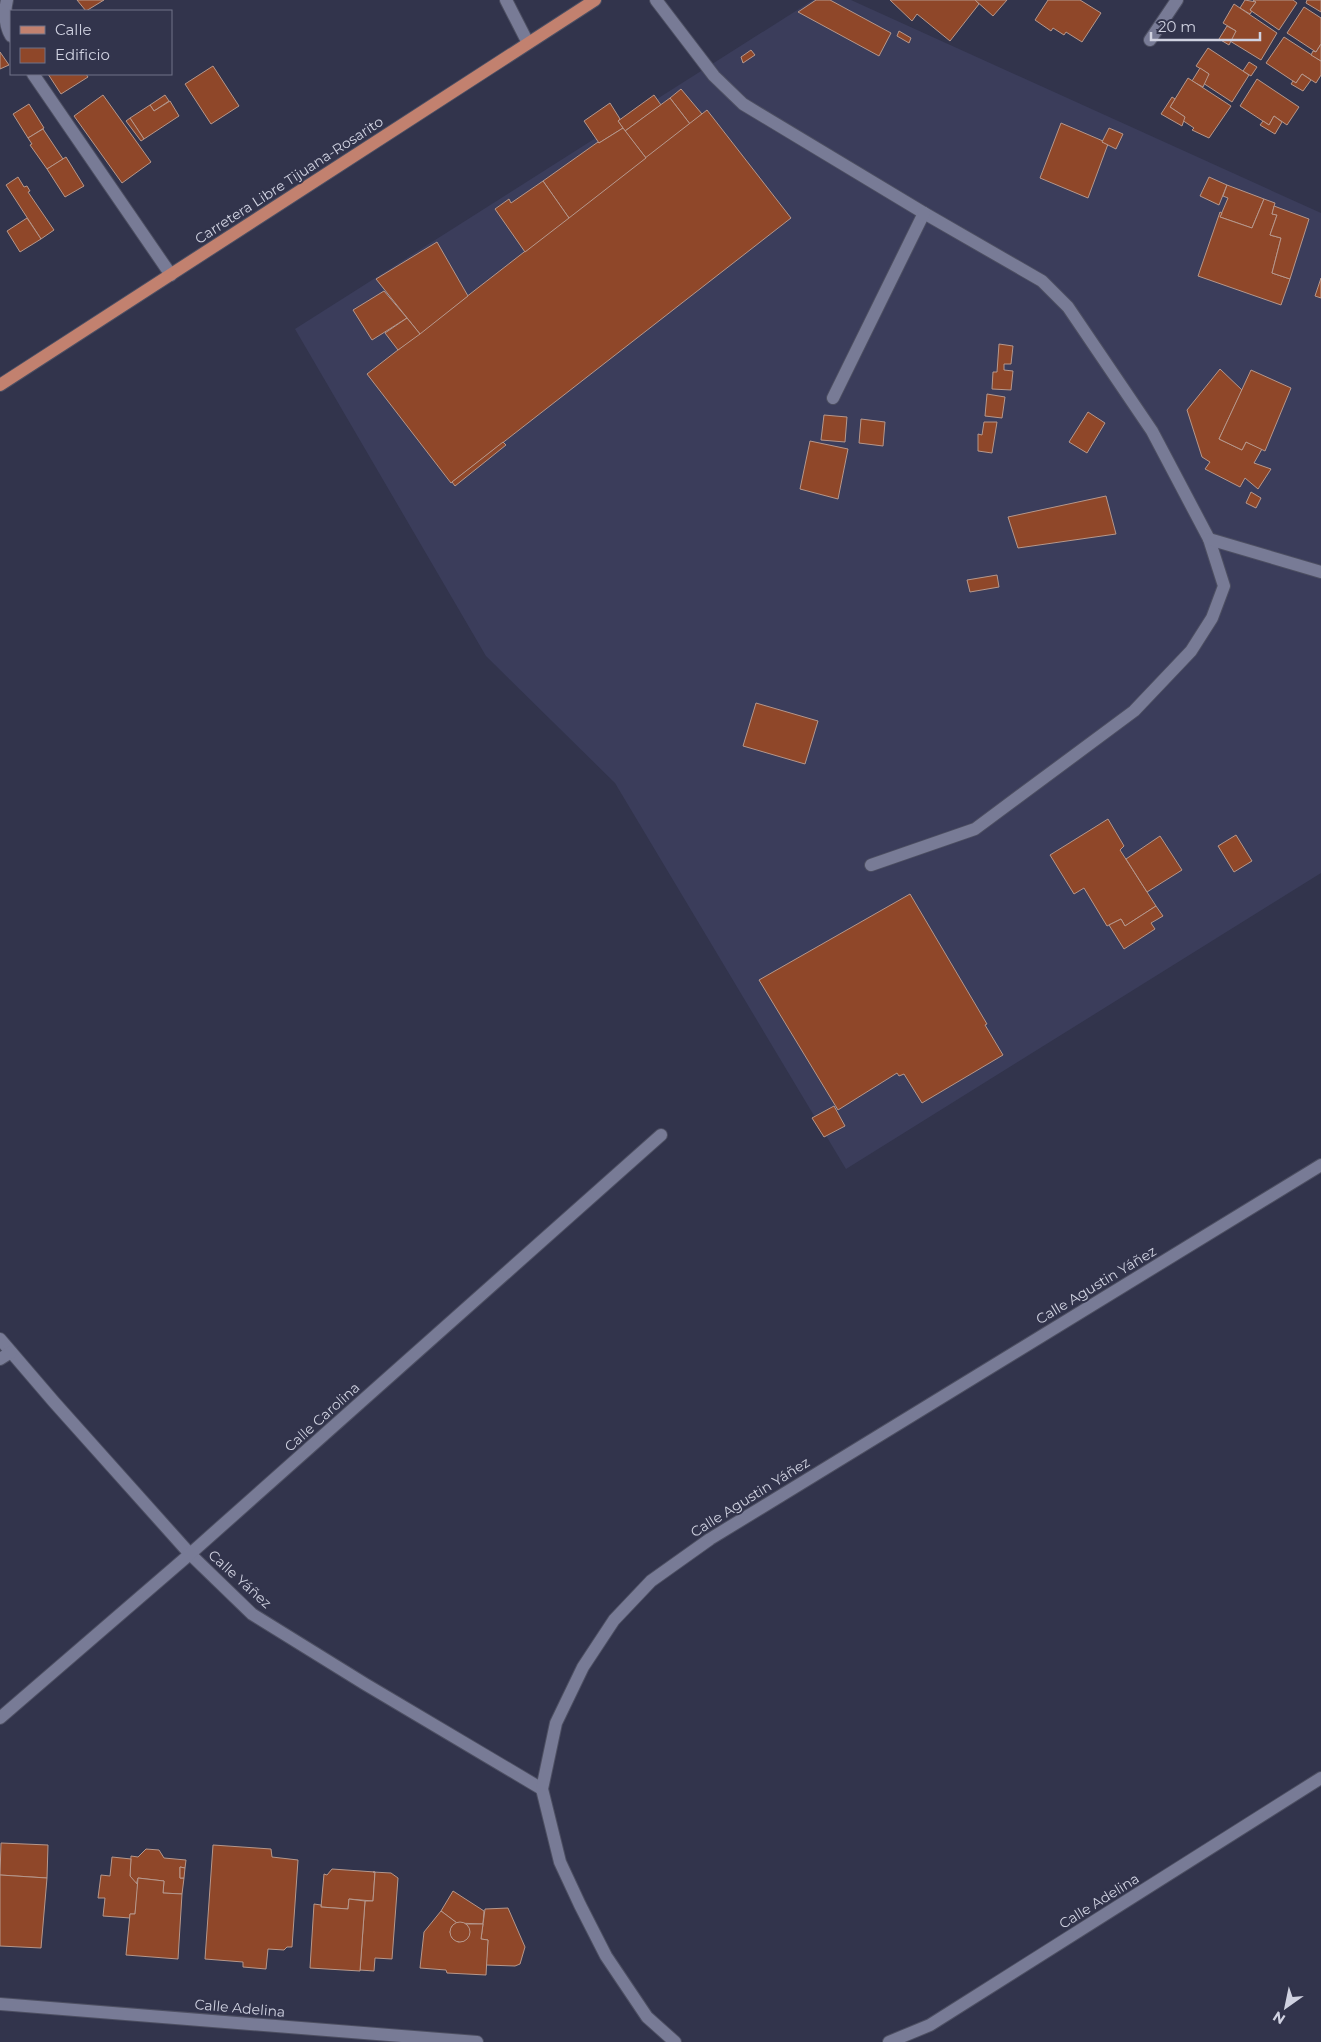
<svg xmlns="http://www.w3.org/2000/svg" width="1321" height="2042" viewBox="0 0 1321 2042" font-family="Montserrat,sans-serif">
	<rect width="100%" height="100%" fill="#32344c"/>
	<polygon fill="#3b3d5b" points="813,0 851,0 1321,213 1321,873 846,1169 615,783 486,656 295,329"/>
	<g fill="#8f4729" stroke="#b6978b">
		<polygon points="77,0 104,0 86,11"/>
		<polygon points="816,0 830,0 891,33 879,56 798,12"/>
		<polygon points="890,0 975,0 979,4 950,41 917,14 912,21"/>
		<polygon points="975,0 1007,0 993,16"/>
		<polygon points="1048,0 1080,0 1101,13 1082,42 1066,32 1064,35 1053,28 1051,31 1035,20"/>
		<polygon points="1245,0 1256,2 1250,10 1252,11 1250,14 1240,8"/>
		<polygon points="1253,0 1293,0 1297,3 1279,30 1250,10 1256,2"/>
		<polygon points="1307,0 1321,0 1321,12 1306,3"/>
		<polygon points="1234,4 1277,33 1261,60 1230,41 1236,31 1223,23"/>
		<polygon points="1304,7 1321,18 1321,44 1316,52 1287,33"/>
		<polygon points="1227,26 1236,31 1229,45 1219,39"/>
		<polygon points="899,31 911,38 909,43 897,36"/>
		<polygon points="1284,37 1321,61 1321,75 1316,83 1302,74 1296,83 1266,63"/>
		<polygon points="1321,44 1321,61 1311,55 1313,51 1316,52"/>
		<polygon points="1208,48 1249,75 1232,102 1203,83 1209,74 1196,66"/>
		<polygon points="751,50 755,55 743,63 741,57"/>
		<polygon points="0,52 9,65 0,69"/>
		<polygon points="1249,62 1257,67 1251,76 1243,71"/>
		<polygon points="213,66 239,106 211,124 185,84"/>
		<polygon points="1200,68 1209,74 1203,87 1192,81"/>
		<polygon points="48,74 86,74 88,77 61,94"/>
		<polygon points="1302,74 1311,80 1303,91 1291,84 1293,81 1296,83"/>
		<polygon points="1188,78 1231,106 1209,138 1192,130 1194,128 1182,120 1185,117 1170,107"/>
		<polygon points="1257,79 1299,107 1287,125 1274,116 1269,125 1240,106"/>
		<polygon points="681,89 702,114 690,124 670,98"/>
		<polygon points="103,95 151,162 122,183 74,116"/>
		<polygon points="165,95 169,101 154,111 150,105"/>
		<polygon points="654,95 661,105 625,131 618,121"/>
		<polygon points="1172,97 1175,99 1170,107 1185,117 1182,126 1161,114"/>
		<polygon points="670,98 690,124 646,158 625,131"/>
		<polygon points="170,101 179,116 144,139 130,118 150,105 154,111"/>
		<polygon points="610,103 620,119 618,121 623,128 599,143 584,121"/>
		<polygon points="29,104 44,128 28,138 13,114"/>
		<polygon points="707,110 791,218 451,483 367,374"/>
		<polygon points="1274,116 1282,122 1275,134 1260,125 1263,121 1269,125"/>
		<polygon points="130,118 144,139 141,141 126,121"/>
		<polygon points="1061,123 1103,141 1102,142 1108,144 1088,198 1040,178"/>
		<polygon points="623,128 646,158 569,218 543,181 598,142 599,143"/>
		<polygon points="1109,128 1123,134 1116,149 1102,142"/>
		<polygon points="43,129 63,159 47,169 30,145 32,144 28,138"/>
		<polygon points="66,157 84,186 65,197 47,169"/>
		<polygon points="18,177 24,187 27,186 30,191 28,192 54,230 41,239 6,185"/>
		<polygon points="1209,177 1227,185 1219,205 1200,196"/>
		<polygon points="543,181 569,218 525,252 495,209 509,199 511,203"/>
		<polygon points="1227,185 1264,199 1252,228 1220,217 1228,198 1223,196"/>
		<polygon points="1264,199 1275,203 1272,214 1277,215 1270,235 1281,238 1272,273 1290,279 1281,305 1198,276 1220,212 1222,213 1220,217 1252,228"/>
		<polygon points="1274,206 1309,219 1290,279 1272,273 1281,238 1270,235 1277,215 1272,214"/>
		<polygon points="27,218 41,239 20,252 7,231"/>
		<polygon points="437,242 468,296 420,334 376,279"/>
		<polygon points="1321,278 1321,298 1315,296"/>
		<polygon points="384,291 407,318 372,340 353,310"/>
		<polygon points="407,318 420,334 398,350 385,333"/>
		<polygon points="999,344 1013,346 1011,364 1004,364 1004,370 1013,371 1011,390 992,389 993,372 997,372"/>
		<polygon points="1220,369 1242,390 1219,439 1242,450 1246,442 1262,449 1254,463 1271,469 1258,489 1245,478 1240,487 1205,469 1210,462 1202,457 1187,410"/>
		<polygon points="1251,370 1291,388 1265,451 1246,442 1242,450 1219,439"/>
		<polygon points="987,394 1005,397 1002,418 985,416"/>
		<polygon points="1088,412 1105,423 1087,453 1069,442"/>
		<polygon points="824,415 847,417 845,442 821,440"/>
		<polygon points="861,419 885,422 883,446 859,443"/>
		<polygon points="984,422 997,422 992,453 978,451 978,434 982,435"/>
		<polygon points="810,441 848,449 838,499 800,489"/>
		<polygon points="503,442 506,445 455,486 452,482"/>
		<polygon points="1251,492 1261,498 1256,508 1246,503"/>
		<polygon points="1106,496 1116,534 1018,548 1008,517"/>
		<polygon points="997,575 999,587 970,592 967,580"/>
		<polygon points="756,703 818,721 805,764 743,746"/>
		<polygon points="1108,819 1124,846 1120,850 1156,906 1125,926 1121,919 1107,926 1084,888 1074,894 1050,855"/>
		<polygon points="1236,835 1252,861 1234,872 1218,846"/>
		<polygon points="1160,836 1182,870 1147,892 1126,859"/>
		<polygon points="910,894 987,1024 985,1025 1003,1055 922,1103 904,1074 899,1076 897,1073 838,1110 759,980"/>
		<polygon points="1156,906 1163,916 1151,923 1155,929 1124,949 1109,925 1121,919 1125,926"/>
		<polygon points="834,1106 845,1126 824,1137 812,1118"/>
		<polygon points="1,1843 48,1845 47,1878 0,1875"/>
		<polygon points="213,1845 271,1849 272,1857 298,1860 292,1947 287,1947 284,1950 268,1949 266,1969 243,1967 243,1962 205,1959"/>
		<polygon points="146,1849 159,1850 164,1858 186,1860 185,1868 180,1867 180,1878 184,1878 182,1894 163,1893 164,1881 138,1878 136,1885 130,1876 131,1856 138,1857"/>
		<polygon points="112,1857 131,1859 130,1876 138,1885 135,1914 130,1914 130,1918 103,1916 105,1898 98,1898 101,1875 110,1876"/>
		<polygon points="180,1867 185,1868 184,1878 180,1878"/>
		<polygon points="332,1869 375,1872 373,1901 349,1899 348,1909 321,1907 324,1874 327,1875"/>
		<polygon points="373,1872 391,1873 398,1878 392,1959 375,1958 374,1971 360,1970 365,1901 373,1901 375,1872"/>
		<polygon points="0,1875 47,1878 41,1948 0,1946"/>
		<polygon points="138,1878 164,1881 163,1893 182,1894 178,1959 126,1955 130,1914 135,1914"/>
		<polygon points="453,1891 484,1911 483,1924 457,1923 441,1911"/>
		<polygon points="349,1899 365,1901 360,1971 310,1968 314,1904 321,1905 321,1907 348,1909"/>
		<polygon points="508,1908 525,1947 520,1964 515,1966 486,1965 488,1940 481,1939 485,1909"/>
		<polygon points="441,1911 457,1923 452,1926 450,1932 452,1938 458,1942 464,1941 469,1936 469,1930 465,1924 483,1924 481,1939 488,1940 486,1975 447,1973 446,1970 420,1968 424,1932"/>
		<circle cx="460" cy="1932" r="10"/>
	</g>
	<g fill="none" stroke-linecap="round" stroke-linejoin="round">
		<defs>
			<g id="minor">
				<path d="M 7,0 C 4,12 5,26 11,36"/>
				<polyline points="506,0 528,43"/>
				<polyline points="656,0 714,76 743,104 924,213 1042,281 1068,307 1152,431 1209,539 1224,586 1212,618 1191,651 1134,711 975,829 871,865"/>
				<polyline points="1150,40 1177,0"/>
				<polyline points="33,74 171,275"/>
				<polyline points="833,398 924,213"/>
				<polyline points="1209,539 1321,572"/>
				<polyline points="0,1339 54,1402 190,1554 252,1614 365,1684 542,1789"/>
				<polyline points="0,1359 11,1352"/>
				<polyline points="0,1718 190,1554 661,1135"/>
				<polyline points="0,2004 477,2042"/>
				<polyline points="675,2042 647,2017 606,1956 580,1905 560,1862 542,1789 556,1723 583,1667 614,1620 651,1581 710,1539 1321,1165"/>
				<polyline points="889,2042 930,2025 1321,1778"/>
			</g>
			<polyline id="major" points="0,385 595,0"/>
		</defs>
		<use href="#minor" stroke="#4d4f62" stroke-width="14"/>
		<use href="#major" stroke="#4d4f62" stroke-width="14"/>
		<use href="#minor" stroke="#787b96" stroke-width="12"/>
		<use href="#major" stroke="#c2816f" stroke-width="12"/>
	</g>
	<g text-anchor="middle" stroke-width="4" stroke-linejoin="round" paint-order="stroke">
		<g font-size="14" fill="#d0d2e1" stroke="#32344c">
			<text transform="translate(289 180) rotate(-33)" y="5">Carretera Libre Tijuana-Rosarito</text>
			<text transform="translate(1096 1285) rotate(-31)" y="5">Calle Agustin Yáñez</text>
			<text transform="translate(322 1417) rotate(-42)" y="5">Calle Carolina</text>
			<text transform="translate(750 1497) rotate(-32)" y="5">Calle Agustin Yáñez</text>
			<text transform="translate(240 1579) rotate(42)" y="5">Calle Yáñez</text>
			<text transform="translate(1099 1901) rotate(-32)" y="5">Calle Adelina</text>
			<text transform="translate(240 2008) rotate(5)" y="5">Calle Adelina</text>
		</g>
	</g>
	<rect x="10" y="10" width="162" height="65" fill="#32344c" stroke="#717388"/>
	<rect x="20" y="26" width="25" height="8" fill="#c2816f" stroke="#717388"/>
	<text x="55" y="35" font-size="15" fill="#d0d2e1">Calle</text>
	<rect x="20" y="48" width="25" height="15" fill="#8f4729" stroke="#717388"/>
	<text x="55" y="60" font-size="15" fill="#d0d2e1">Edificio</text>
	<g transform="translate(1286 2007) rotate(213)" stroke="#32344c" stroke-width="4" paint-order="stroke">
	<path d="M0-4L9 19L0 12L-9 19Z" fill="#d0d2e1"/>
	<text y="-8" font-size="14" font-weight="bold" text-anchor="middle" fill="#d0d2e1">N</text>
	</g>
	<path d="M1151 32v8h109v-8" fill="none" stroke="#d0d2e1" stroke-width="2.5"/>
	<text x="1158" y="32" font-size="15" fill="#d0d2e1" stroke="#32344c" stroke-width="4" paint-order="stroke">20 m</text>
</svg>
